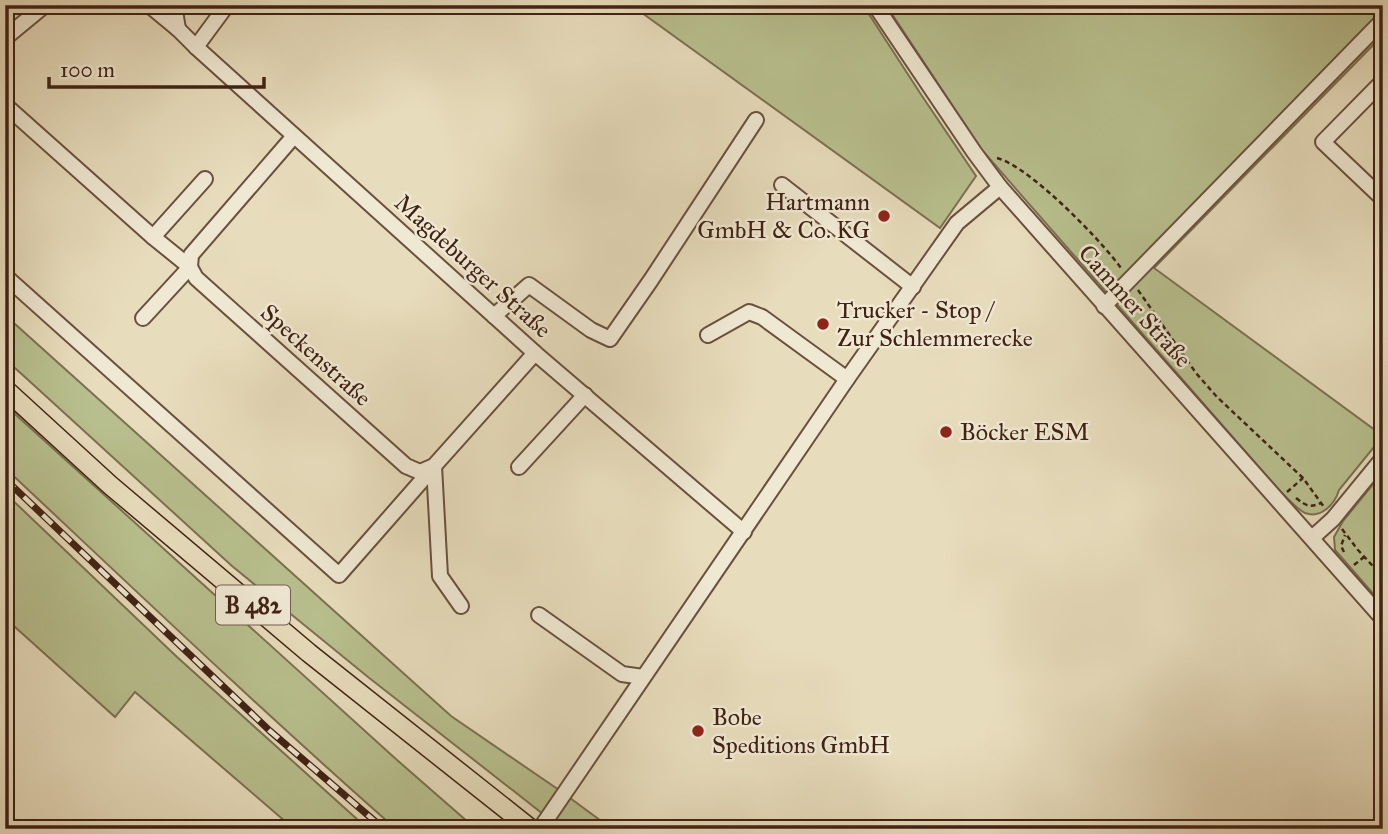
<svg xmlns="http://www.w3.org/2000/svg" width="1388" height="834" viewBox="0 0 1388 834" font-family="'IM FELL Great Primer',serif">
	<rect width="100%" height="100%" fill="#e7dcbc"/>
	<filter id="stains"><feTurbulence type="fractalNoise" baseFrequency=".00286" numOctaves="4"/><feColorMatrix values="0 0 0 0 .2 0 0 0 0 .09 0 0 0 0 .02 0 0 0 .5 -.17"/></filter>
	<radialGradient id="worn" r=".72"><stop offset=".6" stop-color="#630" stop-opacity="0"/><stop offset="1" stop-color="#630" stop-opacity=".3"/></radialGradient>
	<g fill="#b8bf8e" stroke="#7c7051" stroke-width="2">
		<polygon points="631,5 863,5 922,96 976,176 940,228"/>
		<path d="M 886,5 L 1383,5 L 1383,35 L 1154,268 L 1383,436 L 1339,490 C 1335,504 1321,519 1305,513 C 1298,510 1285,496 1279,490 L 982,150 Z"/>
		<polygon points="5,315 451,716 559,790 543,814 368,677 232,566 26,378 5,359"/>
		<path d="M 5,405 L 397,760 L 476,829 L 396,829 C 263,712 134,589 5,468 Z"/>
		<polygon points="1383,472 1383,605 1335,550 1334,537 1343,521"/>
		<polygon points="5,493 177,657 368,829 294,829 135,692 115,717 5,618"/>
		<polygon points="570,798 612,829 562,829 553,822"/>
	</g>
	<g fill="none" stroke-linecap="round" stroke-linejoin="round">
		<defs>
			<g id="minor">
				<polyline points="149,5 178,29 196,47 535,353 744,532"/>
				<polyline points="174,5 178,29"/>
				<polyline points="875,5 974,152 1000,187 1383,619"/>
				<polyline points="5,38 45,5"/>
				<polyline points="196,47 227,5"/>
				<polyline points="1383,81 1323,142 1383,199"/>
				<polyline points="5,105 153,237 205,179"/>
				<polyline points="294,136 191,255 190,267 196,278 406,466 420,472 434,466 535,353"/>
				<polyline points="782,185 913,287"/>
				<polyline points="5,276 339,575 432,469"/>
				<polyline points="1104,306 1383,20"/>
				<polyline points="494,316 529,285 591,330 610,339 651,280 756,120"/>
				<polyline points="143,318 190,267 153,237"/>
				<polyline points="708,335 749,312 762,317 847,379"/>
				<polyline points="434,466 440,576 461,606"/>
				<polyline points="519,467 585,395"/>
				<polyline points="1312,538 1333,519 1383,458"/>
				<polyline points="539,615 622,674 643,677"/>
				<polyline points="540,829 847,379 957,223 1000,187"/>
			</g>
			<polyline id="major" points="5,389 110,485 309,653 531,829"/>
		</defs>
		<use href="#minor" stroke="#6a503e" stroke-width="18"/>
		<use href="#major" stroke="#402214" stroke-width="21"/>
		<g stroke="#402214" stroke-width="2.5" stroke-dasharray="5 3.5" stroke-linecap="butt">
			<path d="M 997,158 C 1030,167 1100,239 1121,268"/>
			<polyline points="1138,290 1196,373 1217,397 1303,478 1324,507"/>
			<polyline points="1287,492 1303,478"/>
			<path d="M 1296,498 C 1306,506 1310,508 1321,503"/>
			<polyline points="1342,529 1358,550 1383,577"/>
			<polyline points="1344,552 1341,546 1345,535"/>
			<polyline points="1354,565 1364,557"/>
		</g>
		<use href="#minor" stroke="#efe8d3" stroke-width="14"/>
		<use href="#major" stroke="#e7dcbc" stroke-width="18"/>
		<defs>
			<polyline id="rail" points="5,479 270,731 384,829"/>
		</defs>
		<use href="#rail" stroke="#402214" stroke-width="7"/>
		<use href="#rail" stroke="#efe8d3" stroke-width="4.5" stroke-dasharray="13" stroke-linecap="butt"/>
	</g>
	<g fill="#8f2418" stroke="#efe8d3" stroke-width="2.5">
		<circle cx="884" cy="216" r="7"/>
		<circle cx="823" cy="324" r="7"/>
		<circle cx="946" cy="432" r="7"/>
		<circle cx="698" cy="731" r="7"/>
	</g>
	<g text-anchor="middle" stroke-width="5" stroke-linejoin="round" paint-order="stroke">
		<rect fill="#efe8d3" stroke="#745d4d" stroke-width="2" x="216" y="585.5" width="74" height="39" rx="5"/>
		<g font-size="23" font-weight="bold" fill="#402214">
			<text x="253" y="613">B 482</text>
		</g>
		<g font-size="24" fill="#402214" stroke="#efe8d3" text-anchor="start">
			<text x="870" y="210" text-anchor="end">Hartmann<tspan x="870" dy="28">GmbH &amp; Co. KG</tspan></text>
			<text x="837" y="318">Trucker - Stop /<tspan x="837" dy="28">Zur Schlemmerecke</tspan></text>
			<text x="960" y="440">Böcker ESM</text>
			<text x="712" y="725">Bobe<tspan x="712" dy="28">Speditions GmbH</tspan></text>
		</g>
		<g font-size="24" fill="#402214" stroke="#efe8d3">
			<text transform="translate(473 266) rotate(42)" y="8">Magdeburger Straße</text>
			<text transform="translate(1135 306) rotate(48)" y="8">Cammer Straße</text>
			<text transform="translate(316 355) rotate(42)" y="8">Speckenstraße</text>
		</g>
	</g>
	<rect width="1388" height="834" fill="none" stroke="#e7dcbc" stroke-width="28"/>
	<rect x="7" y="7" width="1374" height="820" fill="none" stroke="#402214" stroke-width="3.5"/>
	<rect x="14" y="14" width="1360" height="806" fill="none" stroke="#402214" stroke-width="2"/>
	<path d="M49 77v10h215v-10" fill="none" stroke="#402214" stroke-width="3.5"/>
	<text x="60" y="77" font-size="21" fill="#402214" stroke="#efe8d3" stroke-width="5" paint-order="stroke">100 m</text>
	<rect width="100%" height="100%" filter="url(#stains)"/>
	<rect width="100%" height="100%" fill="url(#worn)"/>
</svg>
